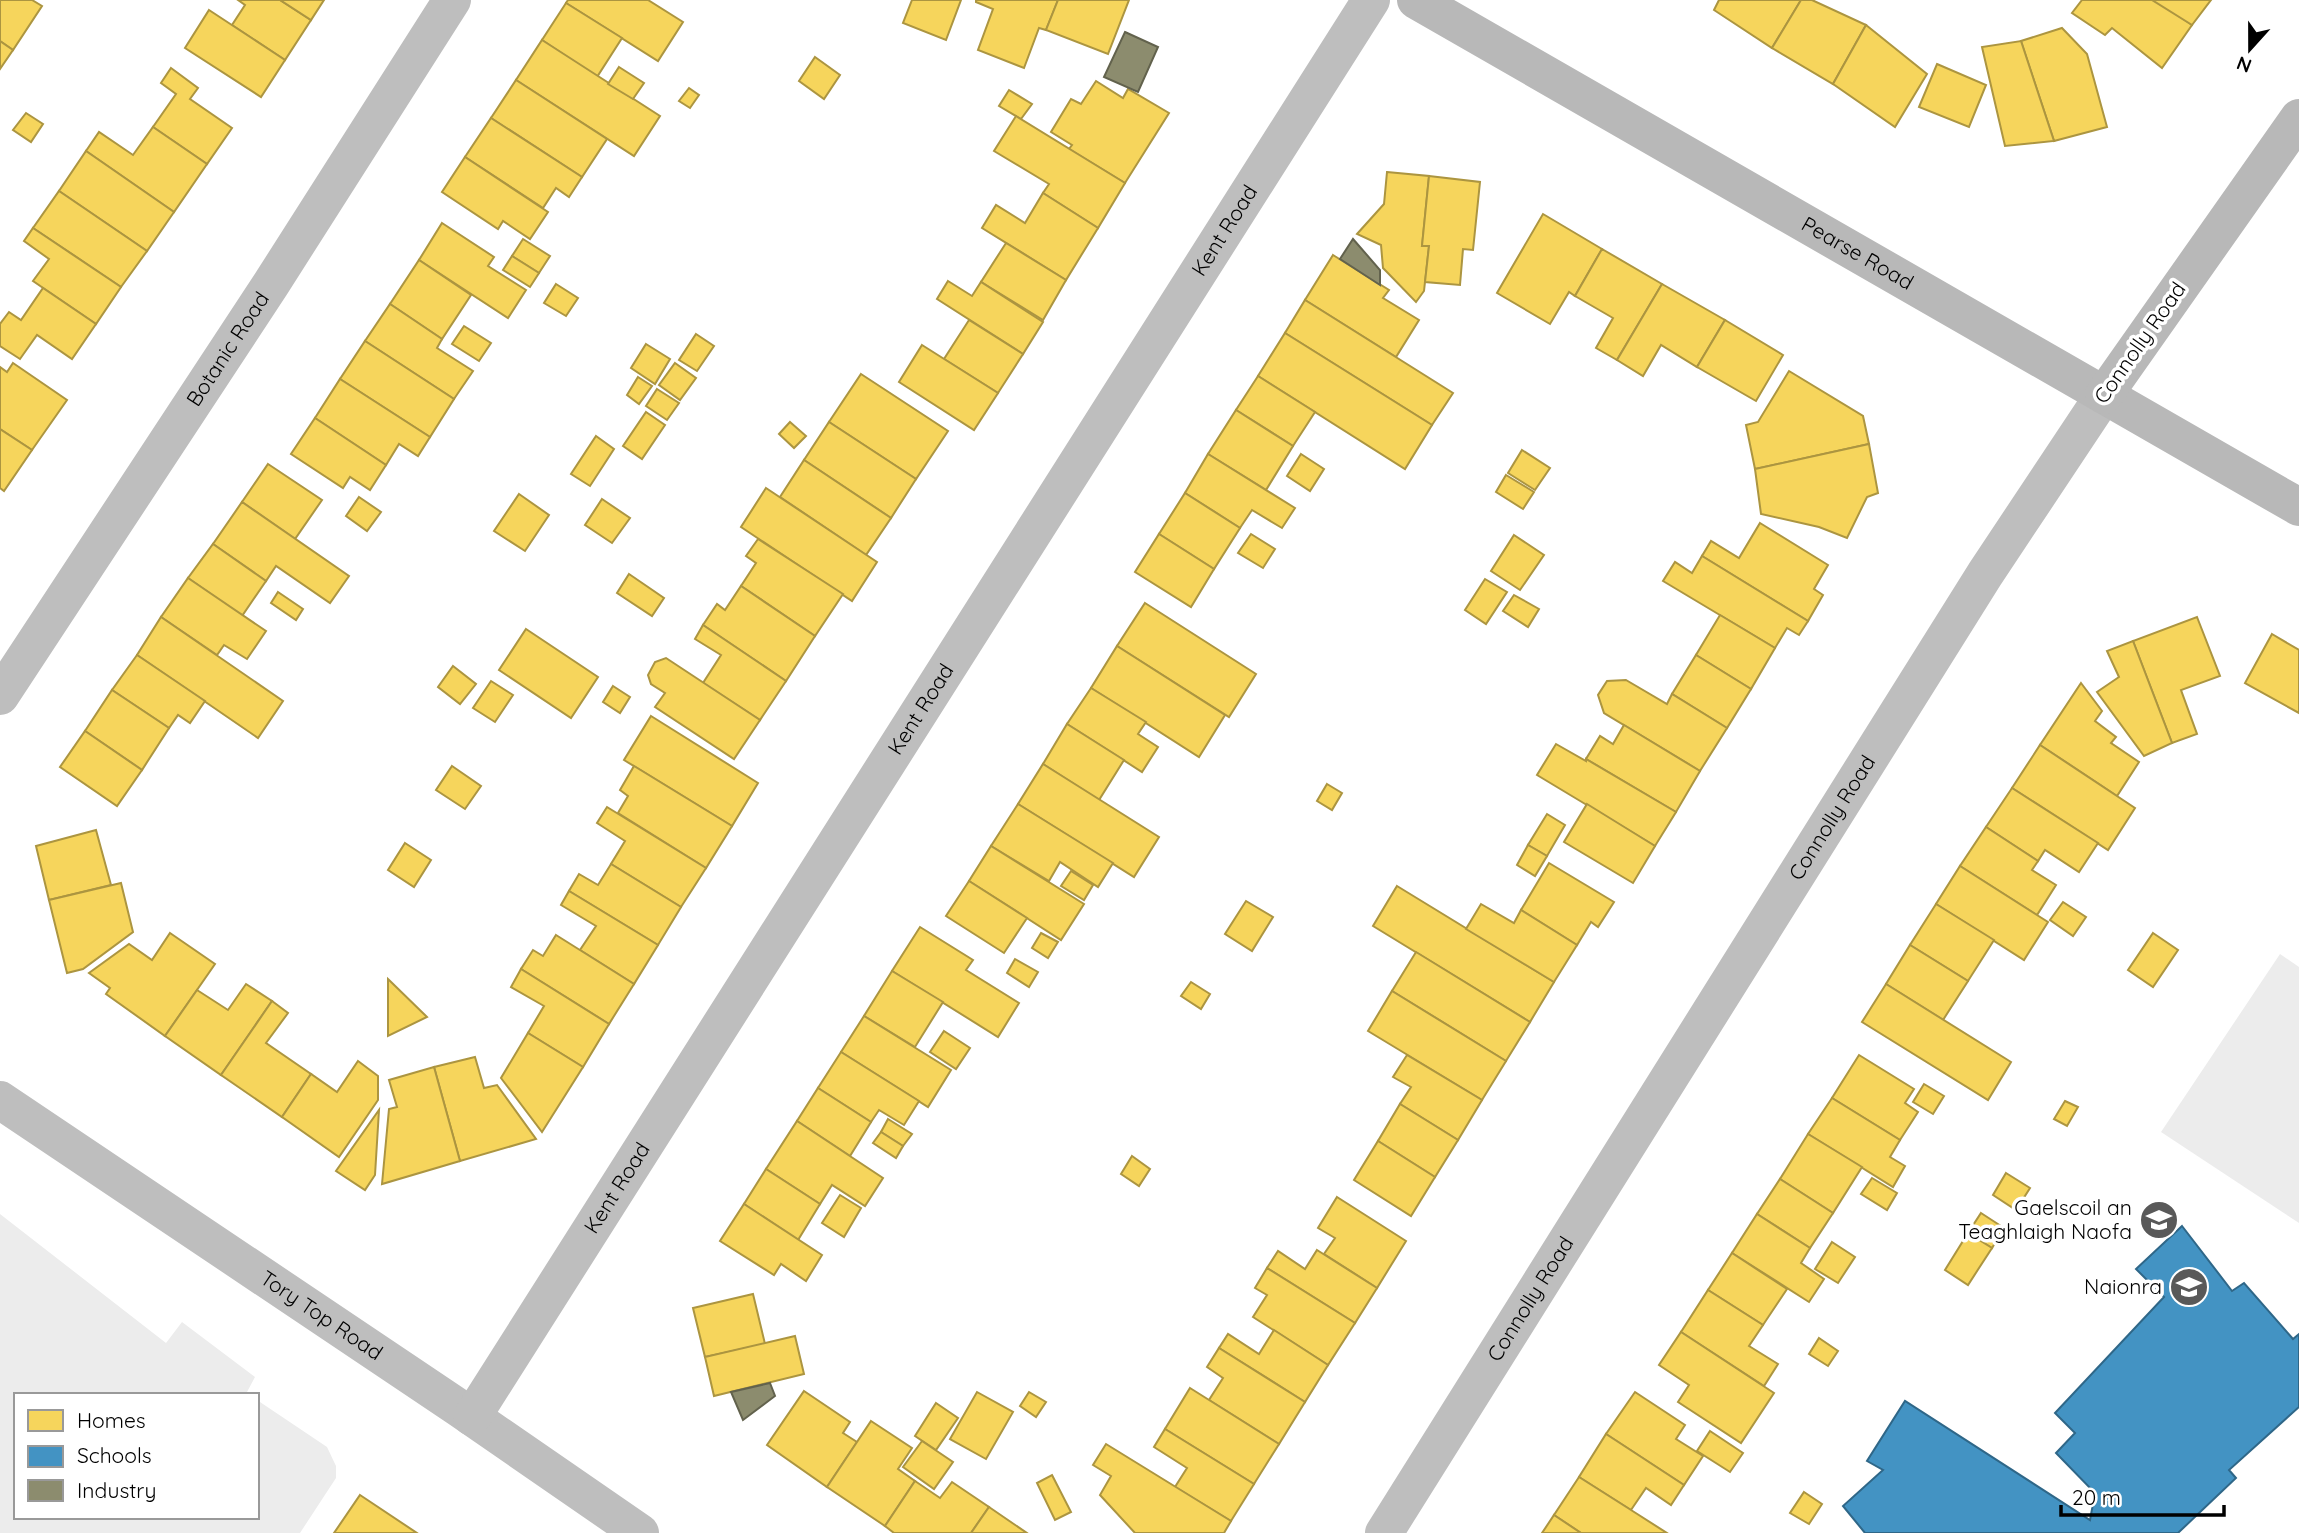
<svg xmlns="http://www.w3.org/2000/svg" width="2299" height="1533" viewBox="0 0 2299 1533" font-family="Quicksand,sans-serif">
	<rect width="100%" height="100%" fill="#fff"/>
	<g fill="#ececec">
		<polygon points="2280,954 2299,967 2299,1223 2161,1132"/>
		<polygon points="0,1214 166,1343 182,1322 255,1377 247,1392 250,1395 16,1395 16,1517 257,1517 257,1400 327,1447 336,1466 336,1478 300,1533 0,1533"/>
	</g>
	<g fill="#f6d55c" stroke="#ac9540" stroke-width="2">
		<polygon points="0,0 32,0 42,6 13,50 0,41"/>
		<polygon points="238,0 280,0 311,20 285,60 232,25 245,5"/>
		<polygon points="280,0 324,0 311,20"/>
		<polygon points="568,0 648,0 683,22 658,61 566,3"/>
		<polygon points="912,0 961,0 946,40 903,23"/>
		<polygon points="976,0 1058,0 1046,30 1039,28 1024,68 978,50 993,9 976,2"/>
		<polygon points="1058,0 1129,0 1108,54 1046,30"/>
		<polygon points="1719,0 1801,0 1772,48 1714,10"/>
		<polygon points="1801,0 1812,0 1866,25 1833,84 1772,48"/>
		<polygon points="2082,0 2156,0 2192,25 2162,68 2112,28 2105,35 2072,13"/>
		<polygon points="2152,0 2211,0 2192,25"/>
		<polygon points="566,3 622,38 597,77 542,40"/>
		<polygon points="209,10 285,60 261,97 185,48"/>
		<polygon points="1866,25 1927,74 1895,127 1833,84"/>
		<polygon points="2062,28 2087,54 2107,127 2054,141 2021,41"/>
		<polygon points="542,40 660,116 634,156 516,80"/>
		<polygon points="0,41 13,50 0,69"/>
		<polygon points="2021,41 2054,141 2005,146 1982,47"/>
		<polygon points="815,57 840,75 824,99 799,81"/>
		<polygon points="1937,64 1986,85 1969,127 1919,107"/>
		<polygon points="619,67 644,83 633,99 608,84"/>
		<polygon points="171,68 198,88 190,99 232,128 207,164 153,127 176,94 161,83"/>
		<polygon points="516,80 607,139 582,177 491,118"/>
		<polygon points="1096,81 1123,98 1128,89 1169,113 1125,183 1069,149 1072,145 1051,132 1071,99 1081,104"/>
		<polygon points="689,88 699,95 690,108 679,101"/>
		<polygon points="1009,90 1032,104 1021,119 999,106"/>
		<polygon points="26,113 43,124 31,142 13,130"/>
		<polygon points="1016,116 1125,183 1098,228 1043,193 1049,184 994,151"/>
		<polygon points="491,118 582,177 569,197 556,188 543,208 465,157"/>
		<polygon points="153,127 207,164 174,212 86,151 99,132 133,155"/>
		<polygon points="86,151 174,212 147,251 59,191"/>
		<polygon points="465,157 548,212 530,239 503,221 498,229 442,192"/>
		<polygon points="1387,172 1429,176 1422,246 1429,246 1424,291 1416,302 1383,268 1381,245 1357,234 1384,204"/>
		<polygon points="1429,176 1480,182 1473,250 1463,249 1460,285 1425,282 1429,246 1422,246"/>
		<polygon points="59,191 147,251 121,287 33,228"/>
		<polygon points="1043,193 1098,228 1066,280 982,228 996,205 1025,223"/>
		<polygon points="1543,214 1602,249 1575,296 1569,292 1550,324 1497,293"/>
		<polygon points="442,223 494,257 488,266 526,290 508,318 419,260"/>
		<polygon points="33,228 121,287 96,324 33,281 49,259 24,241"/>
		<polygon points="523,239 550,256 539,273 512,256"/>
		<polygon points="1006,243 1066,280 1043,320 981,282"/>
		<polygon points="1602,249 1662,284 1617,360 1596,348 1613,318 1575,296"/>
		<polygon points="1333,255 1389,290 1383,298 1419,320 1396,357 1305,300"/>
		<polygon points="512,256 539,273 530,287 503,270"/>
		<polygon points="419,260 471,295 442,339 390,304"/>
		<polygon points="948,281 972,296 981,282 1043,322 1023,354 937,299"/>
		<polygon points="556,284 578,298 566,316 544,303"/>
		<polygon points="1662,284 1725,320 1697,367 1661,345 1643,376 1617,360"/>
		<polygon points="43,288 96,324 72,359 37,335 20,359 0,346 0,324 9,312 21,320"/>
		<polygon points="1305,300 1453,393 1432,425 1285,333"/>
		<polygon points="390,304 442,339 437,348 473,371 454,399 365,341"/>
		<polygon points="969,320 1023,354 998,393 944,359"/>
		<polygon points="1725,320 1783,355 1756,401 1697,367"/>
		<polygon points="464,326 491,343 479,361 452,344"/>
		<polygon points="1285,333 1432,425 1405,469 1258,376"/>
		<polygon points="696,334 714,346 697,371 679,360"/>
		<polygon points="365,341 454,399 430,437 340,379"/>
		<polygon points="646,344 670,359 655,384 631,368"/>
		<polygon points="922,345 998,393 974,430 899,382"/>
		<polygon points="13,363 67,400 32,450 0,429 0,367 7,372"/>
		<polygon points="675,363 696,378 680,400 659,385"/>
		<polygon points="1789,371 1863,416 1869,444 1755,469 1746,425 1758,422"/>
		<polygon points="861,374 948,431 916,479 829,422"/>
		<polygon points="1258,376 1315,412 1293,446 1236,410"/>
		<polygon points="638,377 652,386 639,404 627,395"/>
		<polygon points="340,379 430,437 418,456 399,444 386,465 315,418"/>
		<polygon points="657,389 679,403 667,420 646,406"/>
		<polygon points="1236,410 1293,446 1266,490 1208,454"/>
		<polygon points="646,412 665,425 642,459 623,446"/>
		<polygon points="315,418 386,465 370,490 350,477 343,488 291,454"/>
		<polygon points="790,422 806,436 794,448 779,434"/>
		<polygon points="829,422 916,479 891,518 804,460"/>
		<polygon points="0,429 32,450 4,491 0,488"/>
		<polygon points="596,436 614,449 590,486 571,474"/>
		<polygon points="1869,444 1878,493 1867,497 1847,538 1819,527 1761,514 1755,469"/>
		<polygon points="1522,450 1550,468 1535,490 1508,473"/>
		<polygon points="1208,454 1295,508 1282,528 1252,510 1240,528 1185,493"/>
		<polygon points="1301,454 1324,469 1310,491 1287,476"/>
		<polygon points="804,460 891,518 866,555 780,497"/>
		<polygon points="268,464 322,500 295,539 242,502"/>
		<polygon points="1506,475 1534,492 1523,509 1496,492"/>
		<polygon points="766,488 877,562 852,601 741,527"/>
		<polygon points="1185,493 1240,528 1214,569 1159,534"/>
		<polygon points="519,494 549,515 525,551 494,531"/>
		<polygon points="359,497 381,512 367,531 346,516"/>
		<polygon points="602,499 630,518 612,543 585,525"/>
		<polygon points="242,502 349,576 330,603 276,566 266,581 213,544"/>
		<polygon points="1760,523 1828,565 1814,589 1823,595 1808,621 1702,556 1711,541 1739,558"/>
		<polygon points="1159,534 1214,569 1191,607 1135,572"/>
		<polygon points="1251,534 1275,549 1263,568 1238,553"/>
		<polygon points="1514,535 1544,555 1520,590 1491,571"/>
		<polygon points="758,539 843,594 815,636 741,586 756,563 746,556"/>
		<polygon points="213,544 266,581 242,616 188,578"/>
		<polygon points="1702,556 1808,621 1799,635 1787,628 1775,648 1663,581 1675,562 1692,573"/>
		<polygon points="629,574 664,598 652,616 617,593"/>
		<polygon points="188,578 266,631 247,659 224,645 217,655 161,617"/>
		<polygon points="1485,579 1507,592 1486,624 1465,610"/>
		<polygon points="741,586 815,636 786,681 703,625 717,604 725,610"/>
		<polygon points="278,592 303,609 296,620 271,603"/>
		<polygon points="1514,595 1539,609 1528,627 1503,611"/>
		<polygon points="1145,603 1256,674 1229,717 1117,646"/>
		<polygon points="1720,615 1775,648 1751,689 1696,655"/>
		<polygon points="161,617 283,701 258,738 137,655"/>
		<polygon points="2197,617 2220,676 2181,690 2197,734 2172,743 2133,641"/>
		<polygon points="703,625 786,681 760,720 703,683 721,655 695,639"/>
		<polygon points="526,629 598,677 571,718 499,670"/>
		<polygon points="2272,634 2299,650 2299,713 2245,683"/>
		<polygon points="2133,641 2172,743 2144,756 2097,692 2119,677 2107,651"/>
		<polygon points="1117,646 1225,715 1199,757 1091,688"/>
		<polygon points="137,655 205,701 190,723 178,715 169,728 112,690"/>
		<polygon points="1696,655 1751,689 1727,728 1672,694"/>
		<polygon points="666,658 760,720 734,759 655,707 665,693 651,684 648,675 655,662"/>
		<polygon points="453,666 476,684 460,704 438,687"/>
		<polygon points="1626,680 1667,704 1672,694 1727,728 1700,771 1604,713 1598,695 1607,681"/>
		<polygon points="491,681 513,695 495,722 473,708"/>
		<polygon points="2081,683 2102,711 2095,721 2116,737 2111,743 2139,762 2117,796 2040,745"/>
		<polygon points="613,686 630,697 620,713 603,702"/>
		<polygon points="1091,688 1146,722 1138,734 1158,747 1142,772 1067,724"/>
		<polygon points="112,690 169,728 142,770 85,731"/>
		<polygon points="651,716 758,783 732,826 624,760"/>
		<polygon points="1067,724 1124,760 1099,800 1043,764"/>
		<polygon points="1624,725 1700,771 1676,812 1586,759 1600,736 1613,744"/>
		<polygon points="85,731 142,770 117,806 60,767"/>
		<polygon points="1556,744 1586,761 1586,759 1676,812 1655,846 1537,775"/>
		<polygon points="2040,745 2135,808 2108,850 2012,788"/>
		<polygon points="1043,764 1159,837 1134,877 1018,804"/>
		<polygon points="452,766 481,786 465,809 436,790"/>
		<polygon points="634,766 732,826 706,868 618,813 628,796 620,790"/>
		<polygon points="1327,784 1342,793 1332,810 1317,801"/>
		<polygon points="2012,788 2098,843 2079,872 2045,850 2038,861 1986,827"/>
		<polygon points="1018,804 1113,863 1098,887 1060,862 1049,881 991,846"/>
		<polygon points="1587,804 1655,846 1633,883 1564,842"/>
		<polygon points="607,807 706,868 681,907 611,864 625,841 597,823"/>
		<polygon points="1547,814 1565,825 1547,856 1528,845"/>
		<polygon points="1986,827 2038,861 2032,870 2056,885 2037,915 1960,866"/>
		<polygon points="96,830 111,885 49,900 36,846"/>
		<polygon points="405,843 431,860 414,887 388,870"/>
		<polygon points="1528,845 1547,856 1535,876 1517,865"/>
		<polygon points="991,846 1084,904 1061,940 969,881"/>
		<polygon points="1549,863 1614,902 1598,927 1591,922 1577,945 1521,910"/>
		<polygon points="611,864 681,907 658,945 569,891 579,874 598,885"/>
		<polygon points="1960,866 2048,922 2024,960 1936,904"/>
		<polygon points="1071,871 1093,885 1084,900 1061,886"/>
		<polygon points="969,881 1027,918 1004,953 946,916"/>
		<polygon points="121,883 133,932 83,969 67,973 49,900"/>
		<polygon points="1397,886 1554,982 1530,1022 1373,926"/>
		<polygon points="569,891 658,945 634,984 580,950 596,926 561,905"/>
		<polygon points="1246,901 1273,917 1252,951 1225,934"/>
		<polygon points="2063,902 2086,917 2073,936 2050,920"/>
		<polygon points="1481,904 1514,923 1521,910 1577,945 1554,982 1466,929"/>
		<polygon points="1936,904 1994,940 1968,981 1910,945"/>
		<polygon points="920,927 973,960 966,970 1019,1003 998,1037 892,971"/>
		<polygon points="170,933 215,964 165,1036 106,994 110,988 89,973 129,944 152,960"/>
		<polygon points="1041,933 1058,942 1048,958 1032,948"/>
		<polygon points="2153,933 2178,950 2153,987 2128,970"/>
		<polygon points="556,935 634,984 609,1024 521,969 533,950 543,956"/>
		<polygon points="1910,945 1968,981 1943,1020 1886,984"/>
		<polygon points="1416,952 1530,1022 1506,1061 1392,991"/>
		<polygon points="1015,959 1038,972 1029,987 1007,973"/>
		<polygon points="521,969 609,1024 583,1067 528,1033 544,1006 511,987"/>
		<polygon points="892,971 943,1002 915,1047 864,1016"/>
		<polygon points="388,979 427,1017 388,1036"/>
		<polygon points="1191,982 1210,994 1201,1009 1181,996"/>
		<polygon points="246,984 272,1001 221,1075 165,1036 197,990 228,1010"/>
		<polygon points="1886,984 2011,1062 1988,1100 1862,1022"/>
		<polygon points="1392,991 1506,1061 1482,1100 1368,1031"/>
		<polygon points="272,1001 288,1013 266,1043 311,1074 282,1117 221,1075"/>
		<polygon points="864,1016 951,1070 928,1107 841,1052"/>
		<polygon points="944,1031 970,1048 956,1069 930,1052"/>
		<polygon points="528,1033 583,1067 542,1132 501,1078"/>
		<polygon points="841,1052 919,1101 904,1125 879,1110 871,1122 818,1088"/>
		<polygon points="1407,1055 1482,1100 1458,1140 1400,1104 1411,1087 1393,1077"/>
		<polygon points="1859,1055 1914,1089 1905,1103 1918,1112 1900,1140 1832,1098"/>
		<polygon points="475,1057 484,1088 497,1085 536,1139 460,1161 434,1067"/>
		<polygon points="358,1061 378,1076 378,1100 339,1157 282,1117 311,1074 337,1092"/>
		<polygon points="434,1067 460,1161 382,1184 389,1109 397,1107 389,1080"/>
		<polygon points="1924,1084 1944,1096 1933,1114 1913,1102"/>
		<polygon points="818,1088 871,1122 850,1156 797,1121"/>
		<polygon points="1832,1098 1900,1140 1890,1157 1905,1166 1893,1187 1808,1134"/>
		<polygon points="2065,1101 2078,1107 2067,1126 2054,1119"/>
		<polygon points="1400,1104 1458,1140 1435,1177 1378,1141"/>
		<polygon points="379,1110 375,1175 365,1190 336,1171"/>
		<polygon points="888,1119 912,1134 903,1146 881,1132"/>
		<polygon points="797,1121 883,1178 865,1206 832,1185 820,1204 766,1169"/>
		<polygon points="881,1132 903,1146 896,1158 873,1143"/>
		<polygon points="1808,1134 1862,1167 1833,1213 1780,1179"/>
		<polygon points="1378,1141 1435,1177 1411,1216 1354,1180"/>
		<polygon points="1132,1156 1150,1169 1139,1186 1121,1174"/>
		<polygon points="766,1169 820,1204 798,1240 744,1204"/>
		<polygon points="2006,1173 2030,1188 2016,1210 1993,1195"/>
		<polygon points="1872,1178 1897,1193 1887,1210 1861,1194"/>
		<polygon points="1780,1179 1833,1213 1810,1248 1757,1214"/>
		<polygon points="840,1195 861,1208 844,1237 822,1223"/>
		<polygon points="1337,1197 1406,1241 1377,1288 1324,1254 1335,1238 1318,1228"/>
		<polygon points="744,1204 822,1255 806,1281 781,1264 774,1275 720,1241"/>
		<polygon points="1981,1213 2004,1228 1992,1248 1968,1233"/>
		<polygon points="1757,1214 1810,1248 1801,1263 1824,1279 1809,1302 1732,1253"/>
		<polygon points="1968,1233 1992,1248 1968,1285 1945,1270"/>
		<polygon points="1832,1242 1855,1257 1838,1283 1815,1269"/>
		<polygon points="1317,1250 1377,1288 1355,1323 1267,1268 1278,1251 1305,1269"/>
		<polygon points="1732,1253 1787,1289 1763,1325 1708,1290"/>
		<polygon points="1267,1268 1355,1323 1328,1365 1253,1317 1267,1295 1255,1288"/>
		<polygon points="1708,1290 1763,1325 1749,1346 1778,1364 1764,1386 1681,1332"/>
		<polygon points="753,1294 765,1344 705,1357 693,1308"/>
		<polygon points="1274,1330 1328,1365 1305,1402 1219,1348 1228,1334 1259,1354"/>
		<polygon points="1681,1332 1774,1393 1741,1443 1678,1402 1689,1385 1659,1365"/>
		<polygon points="795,1336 804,1374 714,1396 705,1357"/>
		<polygon points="1819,1338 1838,1351 1828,1366 1809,1354"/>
		<polygon points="1219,1348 1305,1402 1279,1444 1209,1400 1223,1378 1207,1367"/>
		<polygon points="1190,1388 1279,1444 1254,1484 1165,1429"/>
		<polygon points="804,1391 850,1422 843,1433 857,1442 827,1487 767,1445"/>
		<polygon points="977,1392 1013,1412 986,1459 950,1439"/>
		<polygon points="1029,1392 1046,1402 1036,1417 1020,1406"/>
		<polygon points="1635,1392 1685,1425 1676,1439 1703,1456 1684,1485 1606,1434"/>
		<polygon points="936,1403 958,1418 936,1450 915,1436"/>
		<polygon points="871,1421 912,1448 898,1469 915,1481 885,1526 827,1487"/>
		<polygon points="1165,1429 1254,1484 1231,1521 1175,1487 1187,1468 1154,1447"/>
		<polygon points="1710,1431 1743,1453 1730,1472 1697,1451"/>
		<polygon points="1606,1434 1684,1485 1671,1505 1646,1488 1631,1510 1579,1477"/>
		<polygon points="922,1441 953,1462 934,1489 903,1467"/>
		<polygon points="1106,1444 1231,1521 1224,1533 1135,1533 1100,1495 1111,1476 1093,1465"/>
		<polygon points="1052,1475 1071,1512 1055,1520 1037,1483"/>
		<polygon points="1579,1477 1631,1510 1667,1533 1581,1533 1554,1515"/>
		<polygon points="915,1481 940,1498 952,1482 989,1507 971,1533 894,1533 885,1526"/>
		<polygon points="1804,1492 1822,1504 1809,1524 1790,1513"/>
		<polygon points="360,1495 417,1533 334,1533"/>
		<polygon points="989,1507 1027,1533 971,1533"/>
		<polygon points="1554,1515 1581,1533 1542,1533"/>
	</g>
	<polygon fill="#4393c3" stroke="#2f6788" stroke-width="2" points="2182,1226 2232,1291 2244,1283 2293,1339 2299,1334 2299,1407 2229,1470 2236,1478 2178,1533 1865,1533 1843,1506 1883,1470 1867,1461 1905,1401 2090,1520 2095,1493 2056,1453 2075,1433 2055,1413 2164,1297 2136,1269"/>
	<g fill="#8c8c6e" stroke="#62624d" stroke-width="2">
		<polygon points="1125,32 1158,47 1138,92 1104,77"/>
		<polygon points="1353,239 1380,270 1380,285 1340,259"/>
		<polygon points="770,1383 775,1396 743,1420 731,1392"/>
	</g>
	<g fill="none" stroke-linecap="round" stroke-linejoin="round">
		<g stroke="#bebebe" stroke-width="38">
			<path id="s1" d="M 0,696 L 271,284 L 452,0"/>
			<path id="s2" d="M 0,1100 L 459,1408 L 640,1533"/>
			<path id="s3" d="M 472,1417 L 1371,0"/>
			<path id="s4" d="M 1384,1533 L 1985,574 L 2104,395"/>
		</g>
		<g stroke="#b8b8b8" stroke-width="38">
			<path id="s5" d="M 1416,0 L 2299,507"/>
			<polyline points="2104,395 2299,118"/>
		</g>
	</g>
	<defs>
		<symbol id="school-disc" viewBox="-11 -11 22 22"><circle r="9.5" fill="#595959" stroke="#fff"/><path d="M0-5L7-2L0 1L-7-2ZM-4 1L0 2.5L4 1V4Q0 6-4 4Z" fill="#fff"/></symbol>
	</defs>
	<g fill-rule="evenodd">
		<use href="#school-disc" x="2137" y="1198" width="44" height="44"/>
		<use href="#school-disc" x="2167" y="1265" width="44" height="44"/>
	</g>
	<g text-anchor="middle" stroke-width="7" stroke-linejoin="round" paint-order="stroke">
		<g font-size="21" fill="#000" stroke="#fff">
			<text dy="7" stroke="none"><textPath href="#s3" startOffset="1405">Kent Road</textPath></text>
			<text dy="7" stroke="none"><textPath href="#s5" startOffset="509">Pearse Road</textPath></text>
			<text transform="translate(2140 343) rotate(-55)" y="7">Connolly Road</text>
			<text dy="7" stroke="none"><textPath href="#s1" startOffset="415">Botanic Road</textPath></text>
			<text dy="7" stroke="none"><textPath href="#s3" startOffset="838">Kent Road</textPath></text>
			<text dy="7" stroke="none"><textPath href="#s4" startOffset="844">Connolly Road</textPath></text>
			<text dy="7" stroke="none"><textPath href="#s3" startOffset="271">Kent Road</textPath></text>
			<text dy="7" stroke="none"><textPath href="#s4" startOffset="276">Connolly Road</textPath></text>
			<text dy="7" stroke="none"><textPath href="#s2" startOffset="387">Tory Top Road</textPath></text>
		</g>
		<g font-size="21" fill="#000" stroke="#fff" text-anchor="end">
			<text x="2132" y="1215">Gaelscoil an<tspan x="2132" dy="24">Teaghlaigh Naofa</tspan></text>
			<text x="2162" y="1294">Naionra</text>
		</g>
	</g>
	<rect x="14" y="1393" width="245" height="126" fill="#ffffff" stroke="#999999" stroke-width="2"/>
	<rect x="28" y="1410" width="35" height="21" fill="#f6d55c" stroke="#999999" stroke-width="2"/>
	<text x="77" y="1428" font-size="21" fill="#000000">Homes</text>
	<rect x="28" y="1446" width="35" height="21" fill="#4393c3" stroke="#999999" stroke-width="2"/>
	<text x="77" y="1463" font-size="21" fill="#000000">Schools</text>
	<rect x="28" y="1480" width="35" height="21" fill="#8c8c6e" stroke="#999999" stroke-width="2"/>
	<text x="77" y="1498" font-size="21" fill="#000000">Industry</text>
	<g transform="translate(2250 49) rotate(201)" stroke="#ffffff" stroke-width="5" paint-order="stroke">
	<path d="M0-5L12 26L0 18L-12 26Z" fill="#000000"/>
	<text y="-10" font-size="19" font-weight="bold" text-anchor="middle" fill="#000000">N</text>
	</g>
	<path d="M2061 1505v10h163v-10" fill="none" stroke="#000000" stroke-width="3.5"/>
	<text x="2072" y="1505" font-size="21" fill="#000000" stroke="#ffffff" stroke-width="5" paint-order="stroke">20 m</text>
</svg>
